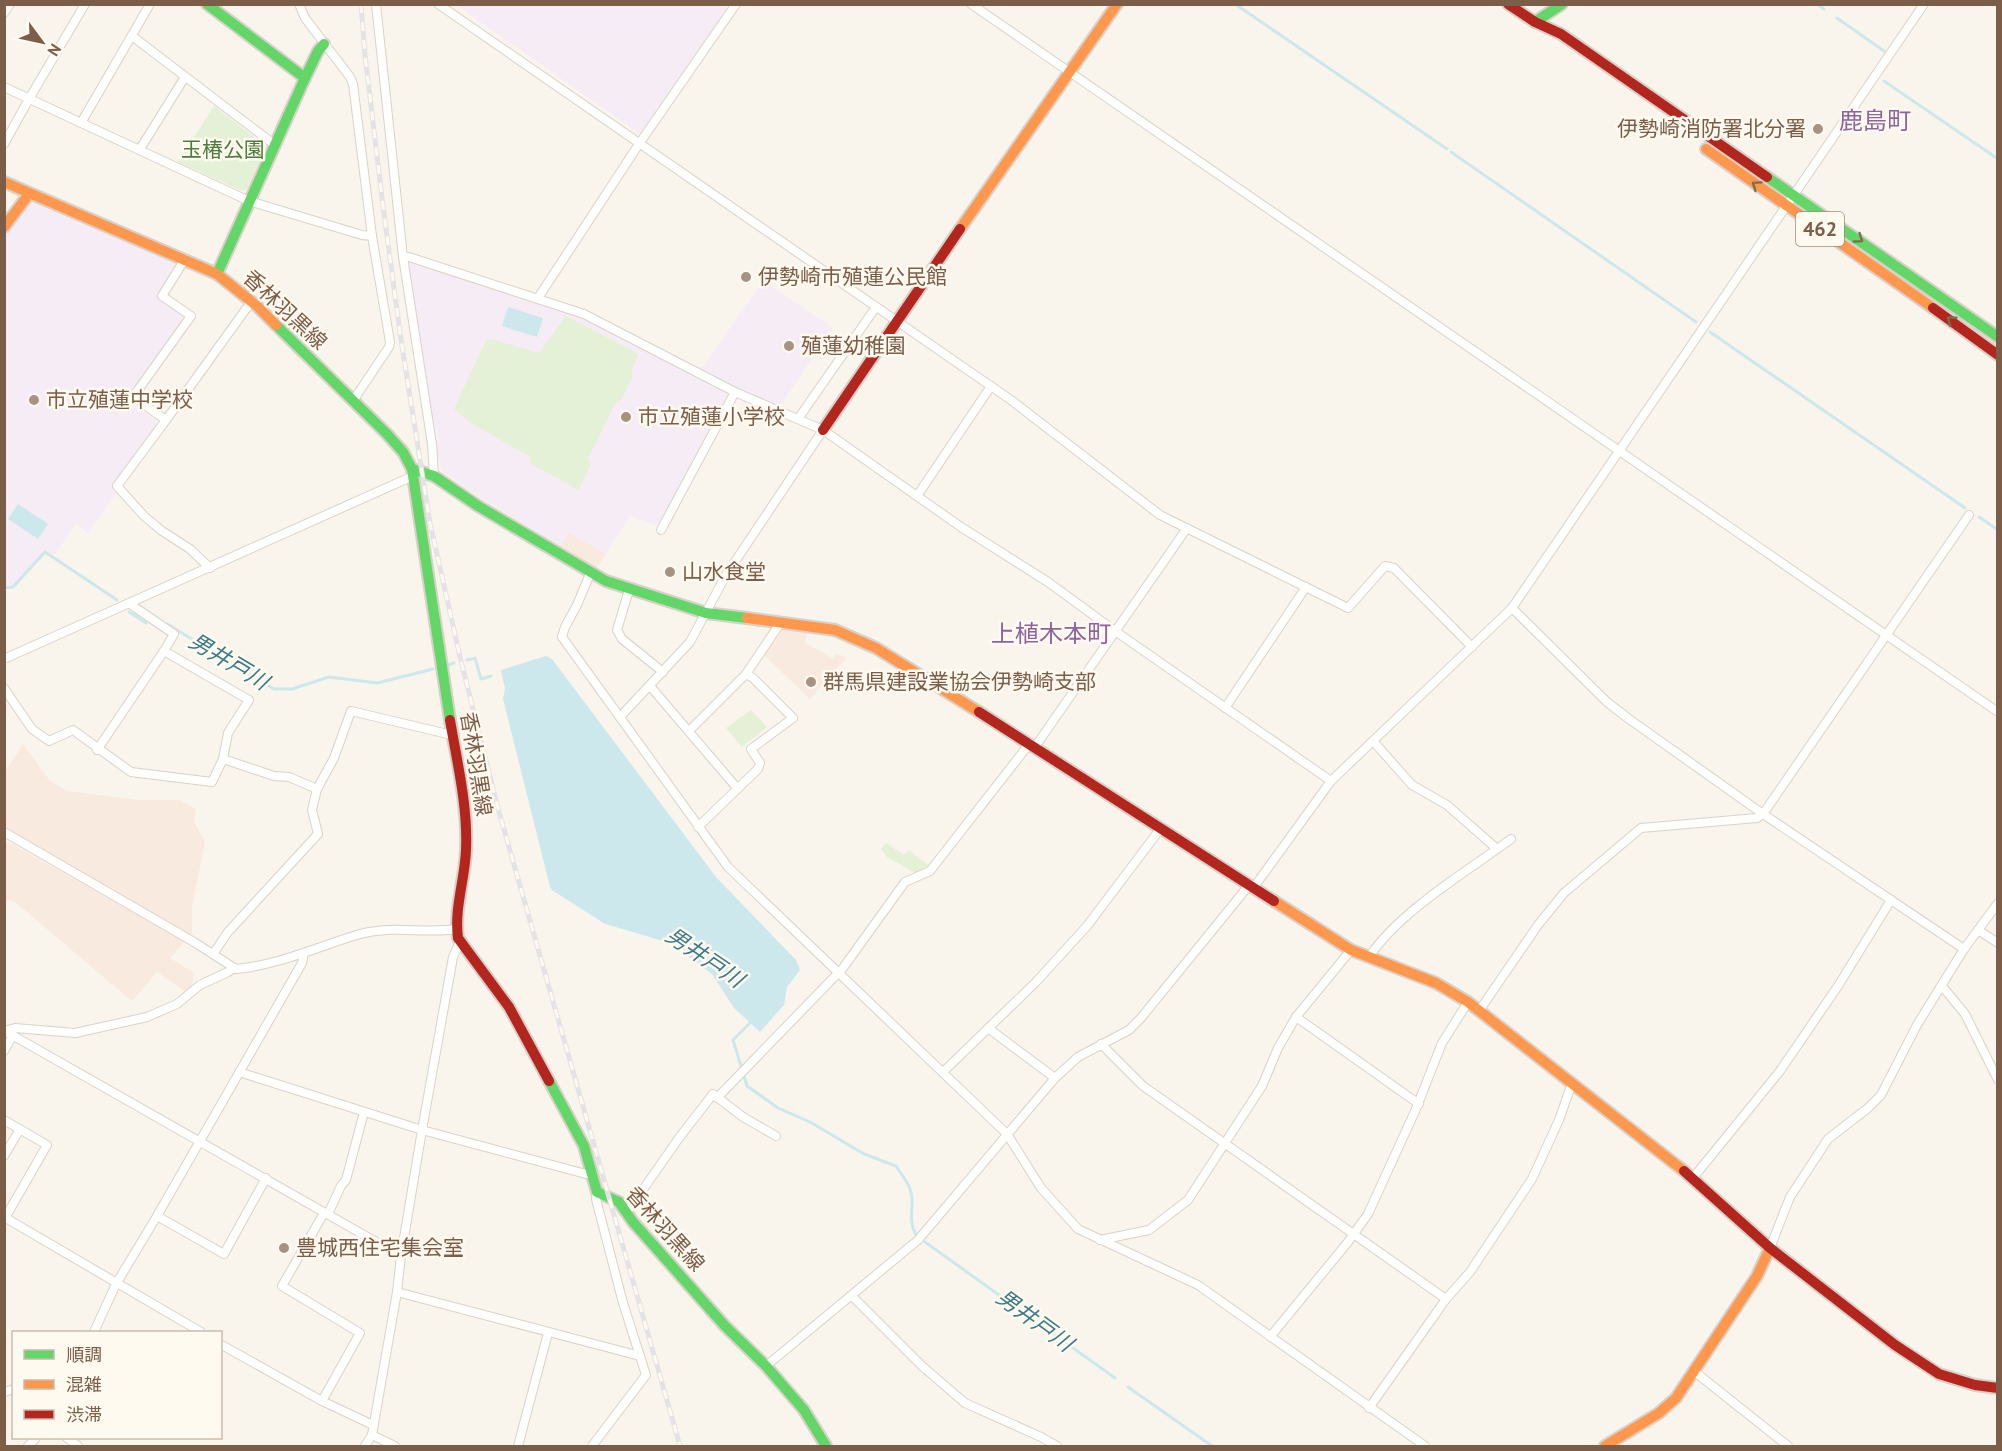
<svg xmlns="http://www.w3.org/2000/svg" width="2002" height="1451" viewBox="0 0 2002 1451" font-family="'PT Sans','Noto Sans JP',sans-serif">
	<rect width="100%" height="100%" fill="#f9f5ed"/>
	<g fill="#f9eae0">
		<polygon points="569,532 606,554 596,569 560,546"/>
		<polygon points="780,627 811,631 807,634 805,643 832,658 837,653 846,658 810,699 762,653"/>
		<polygon points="23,744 50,781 68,791 138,800 180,800 196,809 194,822 205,842 192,907 192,935 190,935 121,897 117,903 185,942 170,958 194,973 192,987 186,992 157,972 132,1001 15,902 9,900 5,902 5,840 115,902 119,895 5,828 5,772"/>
	</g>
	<g fill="#f6ecf5">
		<polygon points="456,5 729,4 729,5 640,134"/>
		<polygon points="33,203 174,263 176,266 157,297 183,315 183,319 126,400 156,420 157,424 112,487 116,493 88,533 76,524 54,555 45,550 13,586 4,586 4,238 29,205"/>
		<polygon points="412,262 581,317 728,395 728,398 658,526 630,516 606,554 569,532 560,546 476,495 441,470 436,443 438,440 436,427 434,426 408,265"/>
		<polygon points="763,281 833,328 779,407 736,389 700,371"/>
	</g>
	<g fill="#e4f1d6">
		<polygon points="214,106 262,143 265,149 247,189 242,191 178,162"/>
		<polygon points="566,316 635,352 638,356 631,371 633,376 622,399 616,402 588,459 591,464 579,490 529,463 532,458 469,422 454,409 486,340 491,339 539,353"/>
		<polygon points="751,710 767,727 742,747 726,728"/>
		<polygon points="886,843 904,855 909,850 929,866 915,873 887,857 881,849"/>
	</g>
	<g fill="#cce8ec">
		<polygon points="508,307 543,318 537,337 502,326"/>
		<polygon points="18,504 48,524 38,539 8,519"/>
		<polygon points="546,656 552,659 716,877 796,960 800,970 787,987 784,1005 760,1032 734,1008 712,974 670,943 605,924 552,890 550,887 503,699 505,689 501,670"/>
	</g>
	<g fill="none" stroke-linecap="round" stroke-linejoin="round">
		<g stroke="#cce8ec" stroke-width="3">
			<polyline points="1235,4 1447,149"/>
			<polyline points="1817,4 1824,9"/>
			<polyline points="1837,18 1884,51"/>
			<polyline points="1884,81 1998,159"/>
			<polyline points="1451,152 1696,322"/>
			<polyline points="1710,332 1965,508"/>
			<polyline points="1979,517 1998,530"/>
			<polyline points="4,588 13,587 45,552 117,600"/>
			<polyline points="129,612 146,623"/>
			<polyline points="167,624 274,689 292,689 329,677 377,683 433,669"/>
			<polyline points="467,660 475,658 481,679 491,676"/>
			<polyline points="446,666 454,663"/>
			<path d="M 752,1021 L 733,1040 L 747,1086 L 778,1108 L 810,1122 L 864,1154 L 896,1166 C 901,1174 909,1183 911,1192 C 915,1206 907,1220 916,1235"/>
			<polyline points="925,1242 1115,1378"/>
			<polyline points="1128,1387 1212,1446"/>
		</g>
		<defs>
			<g id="street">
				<polyline points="299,4 305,18 350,77 353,84 372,236 390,342 389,347 353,401"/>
				<polyline points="376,4 403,257 432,444 434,476"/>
				<polyline points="438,4 1011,400 1160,515 1348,608 1385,566 1394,568 1472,647"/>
				<polyline points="971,4 1998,712"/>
				<polyline points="4,13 10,4"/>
				<polyline points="132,36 275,145"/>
				<polyline points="4,87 249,201 362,235 372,236"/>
				<polyline points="81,123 150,4"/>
				<polyline points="4,144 29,99 85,4"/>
				<polyline points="140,149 185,77"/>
				<polyline points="403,257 409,257 584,314 735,392 823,430 961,527 1048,582 1115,631 1331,781"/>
				<polyline points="185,259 162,296 191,316 133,397 166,420 117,486 144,516 162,531 190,549 210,568"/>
				<polyline points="538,298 639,144 736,4"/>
				<polyline points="798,419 876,307"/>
				<polyline points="166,420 251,302"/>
				<polyline points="917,496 991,386"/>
				<polyline points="661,530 735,392"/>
				<polyline points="590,574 577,605 565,627 562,637 728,867 1007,1134 1041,1188 1078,1229 1198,1285 1425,1446"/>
				<polyline points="629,590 617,630 622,639 663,672"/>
				<polyline points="1512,608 1607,702 1629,719 1763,814 1964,949"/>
				<polyline points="4,659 413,476"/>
				<polyline points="650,686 737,788"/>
				<polyline points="4,688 32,729 49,741 73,730 131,772 212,782 223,759 228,733 249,700 164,651 174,634 130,604"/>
				<polyline points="1225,708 1306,587"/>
				<polyline points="620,717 690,642 726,575 823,430"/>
				<polyline points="689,731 746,674 781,622"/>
				<polyline points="1373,741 1412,785 1447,805 1497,849"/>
				<polyline points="1035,747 1187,528"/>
				<polyline points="97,750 164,651"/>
				<polyline points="223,759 274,776 289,777 317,789"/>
				<polyline points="698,827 758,769 760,763 751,749 793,718 753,678 746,674"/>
				<path d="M 4,832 L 194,942 L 236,969 C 279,965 319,946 360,934 C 394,925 423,934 456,929"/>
				<polyline points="1254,887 1331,781 1512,608 1924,4"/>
				<polyline points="1978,930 1998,943"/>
				<polyline points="213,954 228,932 318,834 312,810 317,789 334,758 351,711 452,735"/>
				<path d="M 1369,957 C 1400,911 1466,872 1511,839"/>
				<polyline points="1942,986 1965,1014 1998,1080"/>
				<polyline points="1479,1011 1538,925 1564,893 1641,828 1757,818 1763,814 1969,515"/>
				<polyline points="1296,1017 1419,1104"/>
				<polyline points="988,1028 1055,1078"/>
				<polyline points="4,1031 15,1028 75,1033 147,1017 177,1004 200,985 228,972 234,968"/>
				<polyline points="5,1031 401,1256"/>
				<polyline points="1101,1044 1143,1086 1446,1299"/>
				<polyline points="4,1051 13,1035"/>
				<polyline points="239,1072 422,1130 586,1174 592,1174"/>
				<polyline points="943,1072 1036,982 1087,926 1161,828"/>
				<polyline points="717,1098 843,968 905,882 930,871 1030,743"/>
				<polyline points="4,1120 47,1145 5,1218"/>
				<polyline points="4,1156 20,1129"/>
				<polyline points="1693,1178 1780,1071 1838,986 1891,900"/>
				<polyline points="328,1214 341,1186 346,1180 364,1112"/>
				<polyline points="626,1214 679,1138 713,1094 743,1117 776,1136"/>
				<polyline points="157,1216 224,1254 266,1178"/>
				<polyline points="4,1217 201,1332"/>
				<polyline points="1100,1240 1149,1230 1188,1200 1262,1086 1278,1048 1296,1017 1351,950"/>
				<polyline points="1770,1248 1790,1197 1828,1139 1868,1108 1881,1095 1917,1025 1964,949 1998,903"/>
				<polyline points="397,1292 640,1356"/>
				<polyline points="852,1296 922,1366 965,1403 1041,1437 1057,1446"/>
				<polyline points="94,1332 116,1284 157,1216 302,963 304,953"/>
				<polyline points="1270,1337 1348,1242 1368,1214 1416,1109 1442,1043 1468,1002"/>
				<polyline points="220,1344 322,1401 373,1425"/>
				<polyline points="766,1366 918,1240 1055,1078 1078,1057 1129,1030 1141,1018 1250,884"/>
				<polyline points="1695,1372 1788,1446"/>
				<polyline points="4,1392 14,1389"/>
				<polyline points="322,1401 360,1333 282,1286 324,1213"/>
				<polyline points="1369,1408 1446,1299 1470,1272 1532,1179 1559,1120 1572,1083"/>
				<polyline points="372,1435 395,1446"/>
				<polyline points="67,1438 78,1446"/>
				<polyline points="28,1446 36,1438"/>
				<polyline points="365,1446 372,1435 397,1292 401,1256 422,1130 453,957 460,942"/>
				<polyline points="518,1446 548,1333"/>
				<polyline points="592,1446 646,1375 623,1303 596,1199 597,1192"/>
			</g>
			<g id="fast">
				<polyline points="207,4 305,78"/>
				<polyline points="1535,22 1562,4"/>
				<polyline points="1767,177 1998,337"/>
				<polyline points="217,274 305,78 318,51 324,44"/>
				<polyline points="276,325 387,434 403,452 412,469 450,720"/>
				<polyline points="412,469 434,476 478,506 606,581 706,613 747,618"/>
				<polyline points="549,1081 584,1146 597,1192 619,1202 633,1222 725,1326 766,1366 804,1410 826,1446"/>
			</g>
			<g id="slow">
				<polyline points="1706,149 1933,308"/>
				<polyline points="4,182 217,274 257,306 276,325"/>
				<polyline points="4,227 29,194"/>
				<polyline points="960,229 1117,4"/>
				<polyline points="747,618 835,630 876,648 979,712"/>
				<polyline points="1274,901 1351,950 1436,983 1468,1002 1684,1171"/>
				<polyline points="1605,1446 1659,1413 1676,1398 1757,1276 1770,1248"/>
			</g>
			<g id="jam">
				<polyline points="1508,4 1535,22 1561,34 1767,177"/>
				<polyline points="1933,308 1998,355"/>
				<polyline points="823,430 960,229"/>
				<polyline points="979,712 1274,901"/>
				<path d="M 450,720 C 457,762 468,806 466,850 C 465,879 454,908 458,938 L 509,1007 L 549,1081"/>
				<polyline points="1684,1171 1770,1248 1895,1345 1939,1374 1975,1385 1998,1388"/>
			</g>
		</defs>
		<use href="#street" stroke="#d9d2cb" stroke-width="10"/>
		<use href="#fast" stroke="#d9d1c9" stroke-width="14"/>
		<use href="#slow" stroke="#d9d1c9" stroke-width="14"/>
		<use href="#jam" stroke="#d9d1c9" stroke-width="14"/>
		<use href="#street" stroke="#fefefc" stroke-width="8"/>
		<use href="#fast" stroke="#63d668" stroke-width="10"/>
		<use href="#slow" stroke="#ff974d" stroke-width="10"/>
		<use href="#jam" stroke="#b3261e" stroke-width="10"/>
		<defs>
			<polyline id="rail" points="361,4 365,55 383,206 400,333 430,523 460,657 499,812 680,1446"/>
		</defs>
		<use href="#rail" stroke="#e5e2e6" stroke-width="5"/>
		<use href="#rail" stroke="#fffaf0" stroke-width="3" stroke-dasharray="9" stroke-linecap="butt"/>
	</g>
	<defs><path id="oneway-chevron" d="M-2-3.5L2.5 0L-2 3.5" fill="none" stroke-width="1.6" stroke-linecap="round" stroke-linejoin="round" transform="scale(1.5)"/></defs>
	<g stroke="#786f4d">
		<use href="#oneway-chevron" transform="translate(1756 185) rotate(-145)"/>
		<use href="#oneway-chevron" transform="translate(1859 239) rotate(35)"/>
		<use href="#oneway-chevron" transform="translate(1951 320) rotate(-143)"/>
	</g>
	<g fill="#a89282" stroke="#fffaf0" stroke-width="2">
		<circle cx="1818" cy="129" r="6"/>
		<circle cx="746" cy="277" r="6"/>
		<circle cx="789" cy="346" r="6"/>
		<circle cx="34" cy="400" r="6"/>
		<circle cx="626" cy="417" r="6"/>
		<circle cx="670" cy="572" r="6"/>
		<circle cx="811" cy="682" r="6"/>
		<circle cx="284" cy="1248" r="6"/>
	</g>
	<g text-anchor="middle" stroke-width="5" stroke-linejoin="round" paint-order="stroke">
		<rect fill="#fffaf0" stroke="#a38c7a" stroke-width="1.5" x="1796" y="212" width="48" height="34" rx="4.5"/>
		<g font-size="20" font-weight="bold" fill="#7c5d48">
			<text x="1820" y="236">462</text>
		</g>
		<g font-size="21" fill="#7c5d48" stroke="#fffaf0" text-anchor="start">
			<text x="1806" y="136" text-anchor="end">伊勢崎消防署北分署</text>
			<text x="758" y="284">伊勢崎市殖蓮公民館</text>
			<text x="801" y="353">殖蓮幼稚園</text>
			<text x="46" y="407">市立殖蓮中学校</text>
			<text x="638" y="424">市立殖蓮小学校</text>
			<text x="682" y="579">山水食堂</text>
			<text x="823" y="689">群馬県建設業協会伊勢崎支部</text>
			<text x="296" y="1255">豊城西住宅集会室</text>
		</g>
		<g font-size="21" fill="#4c7d3c" stroke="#fffaf0">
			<text x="223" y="157">玉椿公園</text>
		</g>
		<g font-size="21" fill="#7c5d48" stroke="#fffaf0">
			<text transform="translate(285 310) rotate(43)" y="7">香林羽黒線</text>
			<text transform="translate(476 764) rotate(81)" y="7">香林羽黒線</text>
			<text transform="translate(665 1229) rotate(48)" y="7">香林羽黒線</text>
		</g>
		<g font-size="22" font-style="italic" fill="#3c7a8a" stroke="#fffaf0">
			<text transform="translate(229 661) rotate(31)" y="8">男井戸川</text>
			<text transform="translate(705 957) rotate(34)" y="8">男井戸川</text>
			<text transform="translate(1035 1320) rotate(36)" y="8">男井戸川</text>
		</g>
		<g font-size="24" fill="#8e649f" stroke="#fffaf0">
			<text x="1875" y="129">鹿島町</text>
			<text x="1051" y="642">上植木本町</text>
		</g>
	</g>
	<rect width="2002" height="1451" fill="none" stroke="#7c5d48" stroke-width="12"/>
	<rect x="12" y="1331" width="210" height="108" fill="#fffaf0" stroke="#cbbbad" stroke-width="1.5"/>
	<rect x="24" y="1350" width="30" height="9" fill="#63d668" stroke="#cbbbad" stroke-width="1.5"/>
	<text x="66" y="1361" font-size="18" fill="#7c5d48">順調</text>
	<rect x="24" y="1380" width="30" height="9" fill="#ff974d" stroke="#cbbbad" stroke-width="1.5"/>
	<text x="66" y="1391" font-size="18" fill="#7c5d48">混雑</text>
	<rect x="24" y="1410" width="30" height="9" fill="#b3261e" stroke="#cbbbad" stroke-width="1.5"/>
	<text x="66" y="1421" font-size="18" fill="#7c5d48">渋滞</text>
	<g transform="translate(42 42) rotate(123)" stroke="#fffaf0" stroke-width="4.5" paint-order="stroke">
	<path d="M0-4.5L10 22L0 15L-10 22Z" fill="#7c5d48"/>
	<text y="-9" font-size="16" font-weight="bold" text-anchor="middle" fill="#7c5d48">N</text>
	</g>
</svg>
